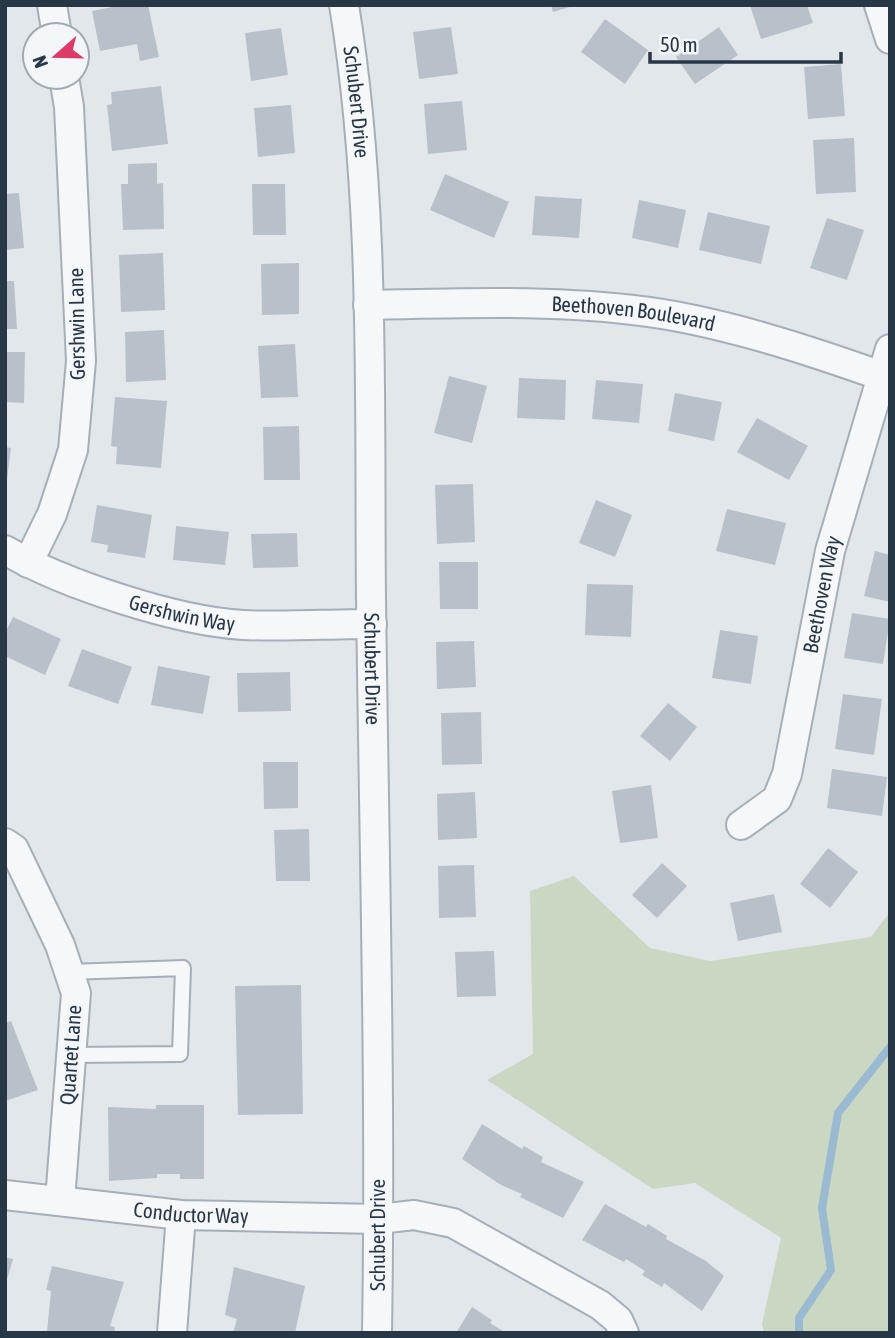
<svg xmlns="http://www.w3.org/2000/svg" width="895" height="1338" viewBox="0 0 895 1338" font-family="'Asap Condensed',sans-serif">
	<rect width="100%" height="100%" fill="#e2e7ec"/>
	<polygon fill="#cad7c2" points="574,876 650,948 710,961 871,937 890,912 890,1333 764,1333 762,1324 781,1238 695,1183 653,1189 487,1080 533,1054 530,891"/>
	<g fill="none" stroke-linecap="round" stroke-linejoin="round">
		<polyline stroke="#99bad0" stroke-width="8" points="799,1333 799,1318 831,1270 822,1208 838,1113 890,1047"/>
	</g>
	<g fill="#b8c1ca">
		<polygon points="122,5 148,5 159,57 140,61 137,44 100,51 92,11"/>
		<polygon points="551,5 572,5 573,6 553,12"/>
		<polygon points="750,5 807,5 813,23 761,39"/>
		<polygon points="605,19 648,50 625,84 581,52"/>
		<polygon points="451,27 458,74 419,79 413,32"/>
		<polygon points="719,27 738,55 695,84 676,57"/>
		<polygon points="281,28 288,75 251,81 245,33"/>
		<polygon points="841,64 845,116 808,119 804,67"/>
		<polygon points="161,86 168,144 112,151 107,105 112,104 111,92"/>
		<polygon points="462,101 467,150 428,154 424,104"/>
		<polygon points="291,105 295,153 258,157 254,108"/>
		<polygon points="854,138 856,192 816,194 813,140"/>
		<polygon points="157,163 157,184 163,183 164,229 123,230 121,184 128,184 128,164"/>
		<polygon points="445,174 509,202 494,238 430,210"/>
		<polygon points="252,184 285,184 286,235 253,235"/>
		<polygon points="19,193 24,248 5,250 5,194"/>
		<polygon points="535,196 582,199 579,238 532,235"/>
		<polygon points="639,200 686,210 678,248 632,238"/>
		<polygon points="708,212 770,226 761,264 699,250"/>
		<polygon points="827,218 864,230 847,280 810,268"/>
		<polygon points="163,253 165,310 121,312 119,255"/>
		<polygon points="299,263 299,314 262,315 261,264"/>
		<polygon points="5,281 14,281 17,329 5,329"/>
		<polygon points="164,330 166,380 126,382 125,332"/>
		<polygon points="295,344 298,397 261,398 258,346"/>
		<polygon points="5,352 25,352 24,403 5,402"/>
		<polygon points="449,376 487,386 472,443 434,433"/>
		<polygon points="519,378 566,380 565,420 517,418"/>
		<polygon points="596,380 643,384 639,423 592,419"/>
		<polygon points="675,393 722,402 714,441 668,431"/>
		<polygon points="115,397 167,401 161,468 116,464 117,447 111,446"/>
		<polygon points="757,418 808,446 789,480 737,452"/>
		<polygon points="299,426 300,480 264,480 263,427"/>
		<polygon points="5,447 11,448 7,480 5,480"/>
		<polygon points="473,484 475,542 437,544 435,485"/>
		<polygon points="596,500 632,515 615,557 579,543"/>
		<polygon points="97,505 152,515 145,558 107,552 108,545 91,542"/>
		<polygon points="727,509 786,523 775,565 716,551"/>
		<polygon points="176,526 229,532 225,565 173,560"/>
		<polygon points="297,533 298,567 253,568 251,534"/>
		<polygon points="875,551 890,555 890,602 864,596"/>
		<polygon points="439,562 478,562 478,609 440,609"/>
		<polygon points="587,584 633,585 631,637 585,635"/>
		<polygon points="852,613 890,619 883,664 844,658"/>
		<polygon points="13,617 61,639 45,675 5,656 5,633"/>
		<polygon points="720,630 758,636 751,684 712,678"/>
		<polygon points="474,641 476,687 437,689 436,642"/>
		<polygon points="82,649 132,667 118,704 68,686"/>
		<polygon points="158,666 210,676 203,714 151,705"/>
		<polygon points="290,672 291,711 238,712 237,673"/>
		<polygon points="843,694 882,699 874,755 835,749"/>
		<polygon points="668,703 697,727 670,761 640,736"/>
		<polygon points="481,712 482,764 442,765 441,713"/>
		<polygon points="263,762 298,762 298,808 264,809"/>
		<polygon points="832,769 887,777 882,816 827,808"/>
		<polygon points="651,785 658,838 620,843 612,791"/>
		<polygon points="475,792 477,838 438,840 437,794"/>
		<polygon points="309,829 310,881 276,881 274,830"/>
		<polygon points="828,848 858,872 830,908 800,884"/>
		<polygon points="662,863 687,886 657,918 632,895"/>
		<polygon points="474,865 476,917 439,918 438,866"/>
		<polygon points="774,894 782,932 738,941 730,903"/>
		<polygon points="494,951 496,996 457,997 455,952"/>
		<polygon points="301,985 303,1114 238,1115 235,986"/>
		<polygon points="11,1021 38,1090 5,1101 5,1023"/>
		<polygon points="156,1105 204,1105 204,1179 180,1179 180,1174 157,1174 157,1178 109,1181 108,1107 156,1109"/>
		<polygon points="482,1124 522,1149 524,1146 543,1157 541,1162 584,1182 563,1218 520,1197 522,1194 501,1185 462,1159"/>
		<polygon points="605,1204 646,1227 648,1224 667,1236 666,1239 706,1261 724,1276 702,1311 664,1283 662,1287 642,1275 645,1271 626,1259 624,1262 582,1240"/>
		<polygon points="5,1257 13,1259 6,1283 5,1283"/>
		<polygon points="52,1266 124,1282 110,1326 115,1327 114,1333 47,1332 51,1291 46,1290"/>
		<polygon points="234,1267 305,1286 295,1333 233,1333 237,1319 225,1315"/>
		<polygon points="472,1307 492,1320 490,1323 506,1333 456,1333"/>
	</g>
	<g fill="none" stroke-linecap="round" stroke-linejoin="round">
		<defs>
			<polyline id="service" points="69,972 183,968 180,1054 71,1055"/>
			<g id="minor">
				<polyline points="52,5 57,35"/>
				<path id="s1" d="M 344,5 C 376,200 369,401 371,598 C 374,843 381,1088 377,1333"/>
				<polyline points="879,5 890,39"/>
				<path id="s2" d="M 368,305 C 457,303 545,300 633,310 C 716,319 812,351 890,379"/>
				<path id="s3" d="M 5,550 C 63,584 176,621 243,625 C 286,627 329,624 372,624"/>
				<polyline points="28,563 52,514 73,450 81,361 69,107 64,77"/>
				<path id="s4" d="M 741,825 L 777,799 L 787,774 L 830,551 L 890,349"/>
				<polyline points="5,843 14,849 60,945 76,993 60,1200"/>
				<path id="s5" d="M 5,1195 L 181,1215 L 379,1219 L 414,1215 L 453,1223 L 600,1305 L 618,1320 L 624,1333"/>
				<polyline points="172,1333 181,1215"/>
			</g>
		</defs>
		<use href="#service" stroke="#a6afb7" stroke-width="18"/>
		<use href="#minor" stroke="#a6afb7" stroke-width="32"/>
		<use href="#service" stroke="#f5f7f9" stroke-width="14"/>
		<use href="#minor" stroke="#f5f7f9" stroke-width="28"/>
	</g>
	<g text-anchor="middle" stroke-width="5" stroke-linejoin="round" paint-order="stroke">
		<g font-size="21" fill="#283746" stroke="#f2f6f9">
			<text dy="7" stroke="none"><textPath href="#s1" startOffset="98">Schubert Drive</textPath></text>
			<text dy="7" stroke="none"><textPath href="#s2" startOffset="266">Beethoven Boulevard</textPath></text>
			<text transform="translate(77 324) rotate(-91)" y="7">Gershwin Lane</text>
			<text dy="7" stroke="none"><textPath href="#s4" startOffset="254">Beethoven Way</textPath></text>
			<text dy="7" stroke="none"><textPath href="#s3" startOffset="189">Gershwin Way</textPath></text>
			<text dy="7" stroke="none"><textPath href="#s1" startOffset="665">Schubert Drive</textPath></text>
			<text transform="translate(71 1055) rotate(-86)" y="7">Quartet Lane</text>
			<text dy="7" stroke="none"><textPath href="#s5" startOffset="187">Conductor Way</textPath></text>
			<text transform="translate(378 1235) rotate(-90)" y="7">Schubert Drive</text>
		</g>
	</g>
	<rect width="895" height="1338" fill="none" stroke="#283746" stroke-width="14"/>
	<g transform="translate(56 56) rotate(250)"><circle r="33" fill="#f2f6f9" stroke="#a1aab1" stroke-width="2"/>
	<path d="M0-5L12 26L0 18L-12 26Z" fill="#de3a68"/>
	<text y="-10" font-size="19" font-weight="bold" text-anchor="middle" fill="#283746">N</text>
	</g>
	<path d="M650 52v10h191v-10" fill="none" stroke="#283746" stroke-width="3.5"/>
	<text x="660" y="52" font-size="21" fill="#283746" stroke="#f2f6f9" stroke-width="5" paint-order="stroke">50 m</text>
</svg>
